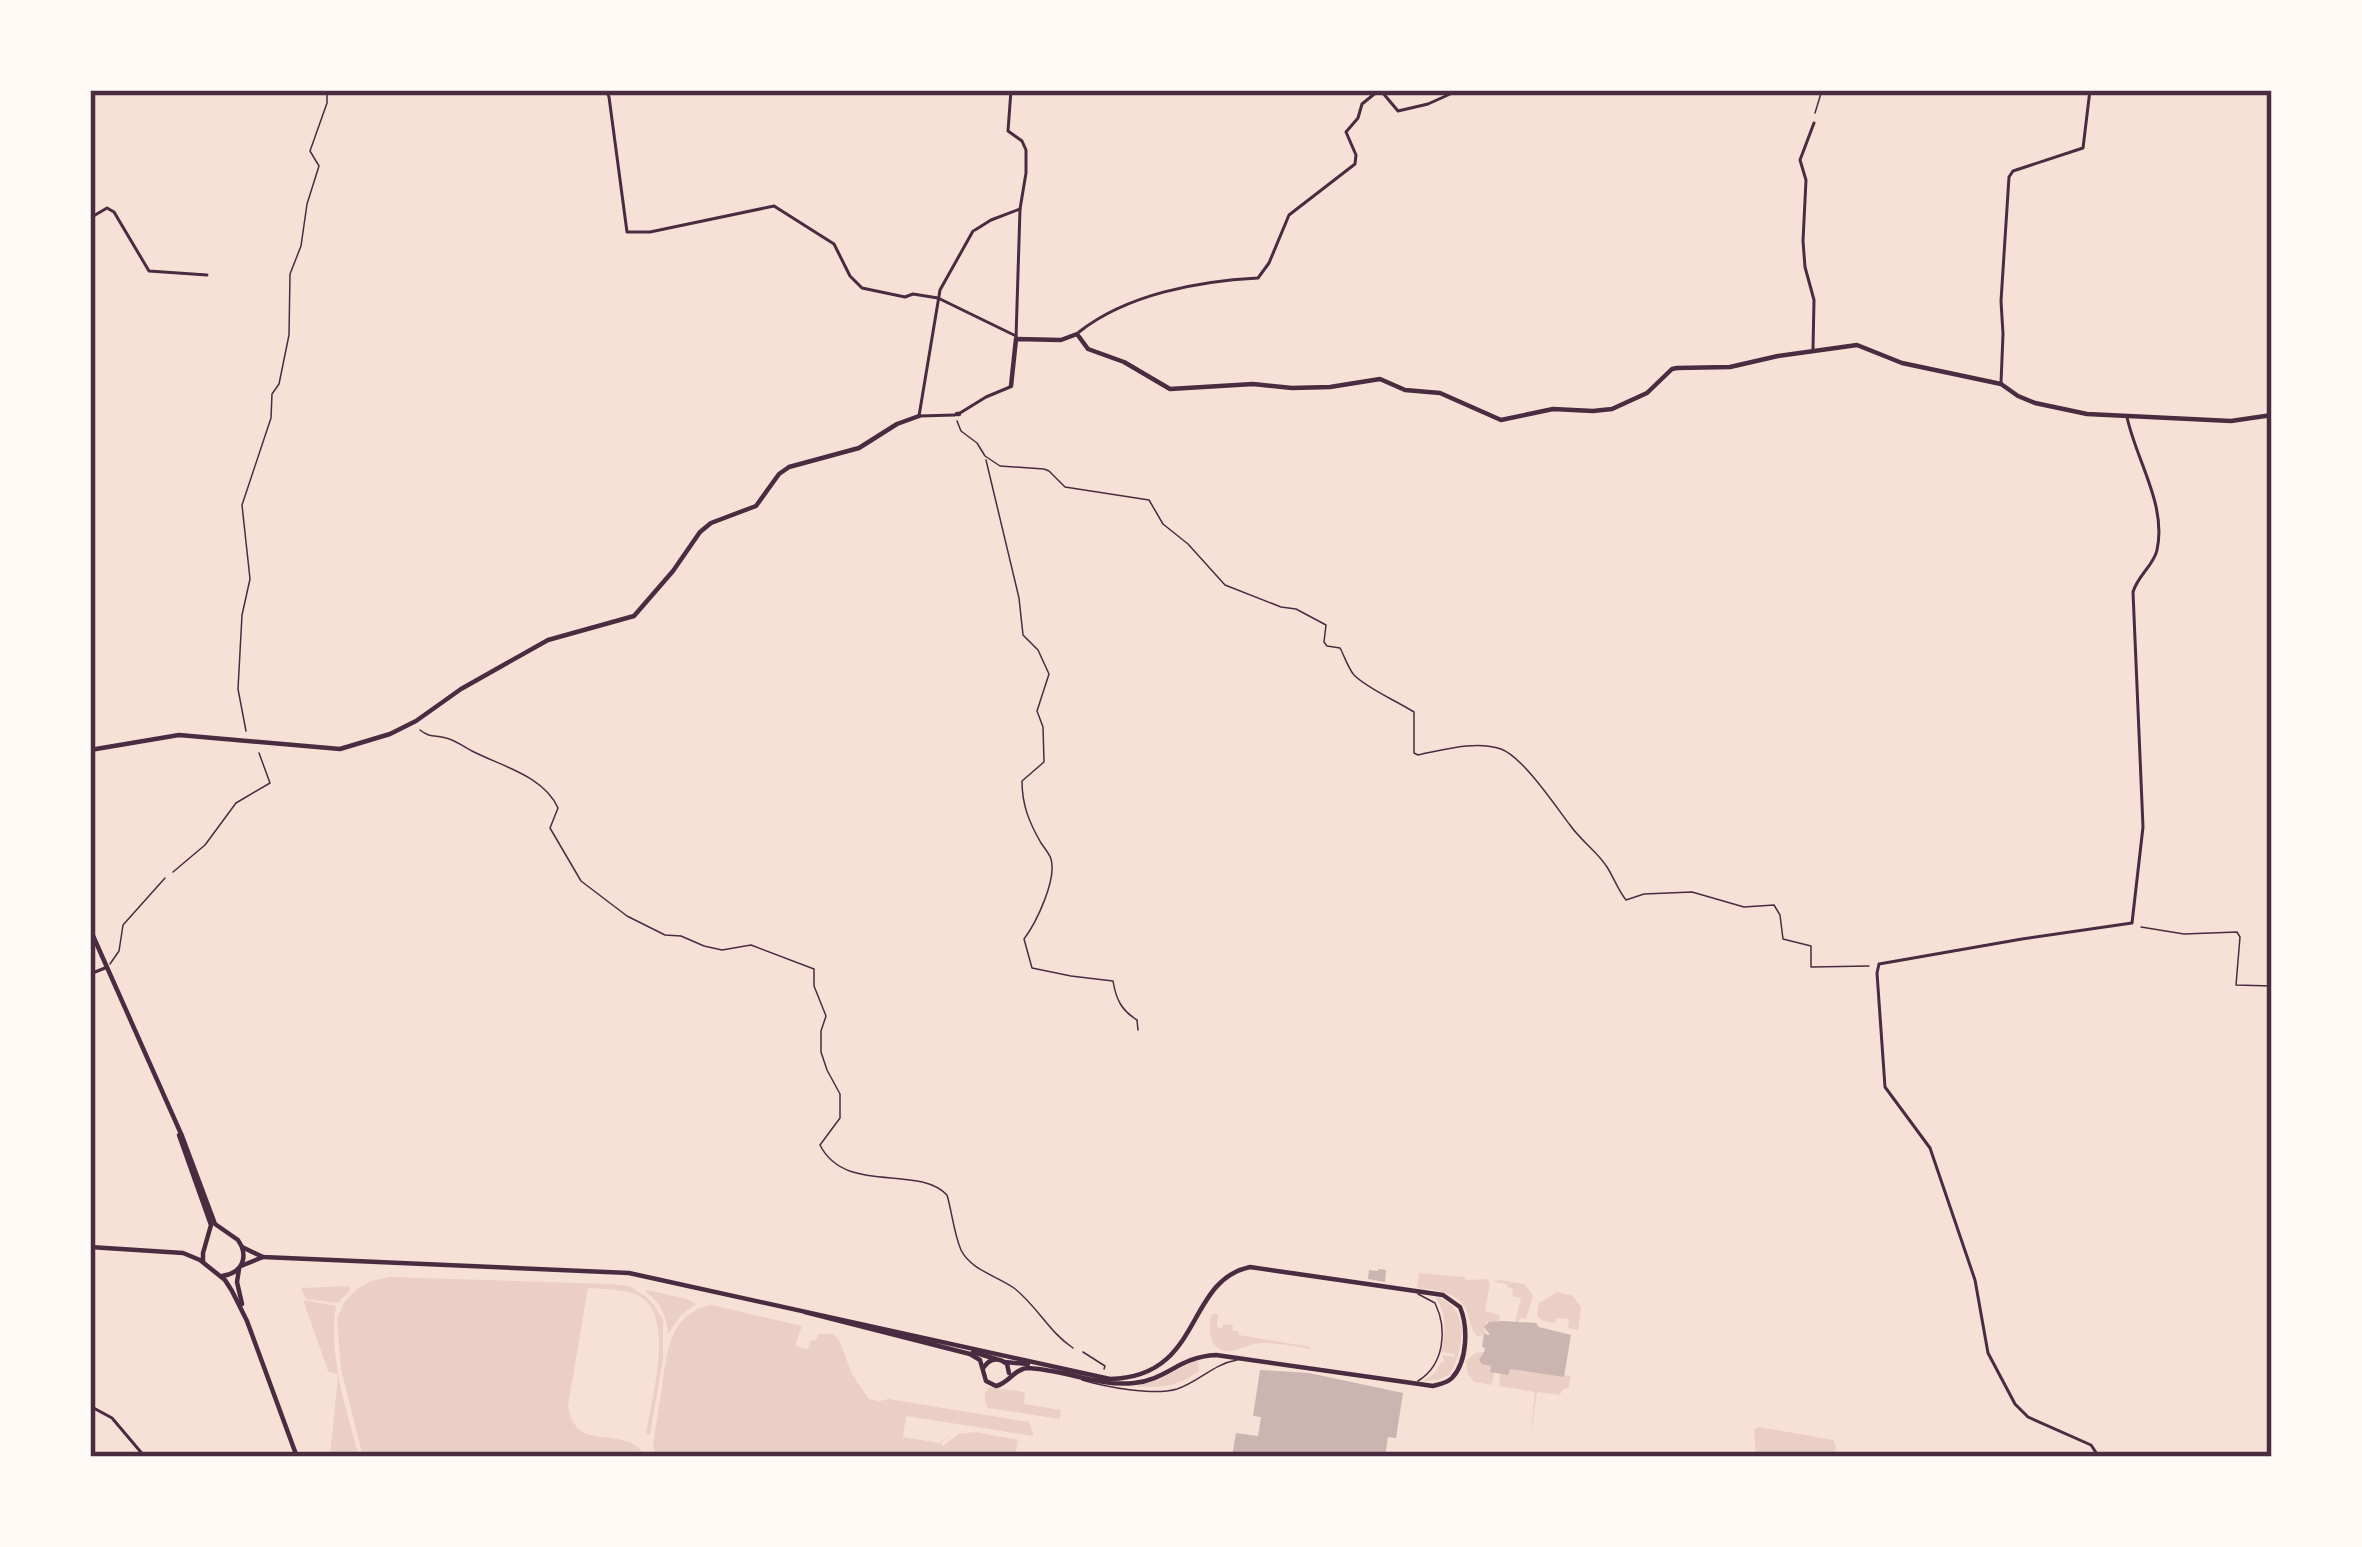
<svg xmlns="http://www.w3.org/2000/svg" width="2362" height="1547" viewBox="0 0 2362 1547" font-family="Helvetica,sans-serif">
	<rect width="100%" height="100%" fill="#f7e1d7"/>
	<g fill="#ebcfc5">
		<path d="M 1419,1273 L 1465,1277 L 1466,1280 L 1487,1279 L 1490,1284 L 1485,1311 L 1500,1315 L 1498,1323 L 1487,1322 L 1484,1328 L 1487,1335 L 1477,1336 C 1468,1326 1471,1319 1465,1307 C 1455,1291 1434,1290 1417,1288 Z"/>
		<path d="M 389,1277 L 610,1284 L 629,1286 L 645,1296 L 654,1305 L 663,1320 L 663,1359 L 650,1435 L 646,1434 C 651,1399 678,1310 635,1294 C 621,1289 602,1289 588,1288 L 568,1406 C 576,1457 625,1421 646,1457 L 363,1457 L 341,1369 L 337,1319 L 345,1301 L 357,1289 L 372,1281 Z"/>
		<polygon points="1499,1280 1524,1284 1533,1295 1526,1319 1521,1318 1518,1323 1515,1323 1521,1298 1512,1296 1513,1289 1507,1287 1507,1284 1494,1282"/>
		<polygon points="348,1286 351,1289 338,1303 306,1299 301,1288"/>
		<path d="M 647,1290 L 687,1299 L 696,1304 L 681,1315 L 668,1334 C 667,1316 661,1303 646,1292 Z"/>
		<polygon points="1557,1292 1573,1296 1581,1307 1578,1330 1568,1328 1569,1319 1556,1318 1555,1323 1543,1321 1537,1316 1539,1303"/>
		<path d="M 1438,1297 C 1471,1311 1464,1348 1450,1374 L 1438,1380 L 1423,1381 L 1435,1373 L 1441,1362 L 1445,1362 L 1442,1355 L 1455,1357 L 1455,1354 L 1441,1352 C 1445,1332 1448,1316 1436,1298 Z"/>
		<path d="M 303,1300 L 336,1306 C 328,1357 346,1407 359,1457 L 330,1457 L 338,1375 L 328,1371 Z"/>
		<path d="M 712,1305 L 802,1326 L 795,1345 L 807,1350 L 811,1340 L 815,1341 L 819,1334 L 833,1334 L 840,1342 L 852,1374 L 869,1399 L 880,1401 L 888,1399 L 1029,1422 L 1034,1436 L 906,1416 L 903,1437 L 939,1443 L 951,1434 L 941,1443 L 943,1446 L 958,1434 L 975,1432 L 1037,1443 L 1018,1440 L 1015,1457 L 660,1456 L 655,1452 L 653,1444 C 656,1425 659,1406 662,1387 C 667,1352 670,1312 712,1305 Z"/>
		<path d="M 1212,1314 L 1218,1314 L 1217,1327 L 1222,1328 L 1223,1324 L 1233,1325 L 1232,1330 L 1239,1331 L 1239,1335 L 1311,1347 L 1310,1349 C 1294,1346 1277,1343 1260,1343 C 1249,1344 1240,1350 1231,1351 C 1209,1352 1207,1329 1212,1314 Z"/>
		<polygon points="1484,1352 1479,1360 1491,1366 1494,1373 1492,1385 1474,1382 1467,1372 1466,1361 1475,1353"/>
		<path d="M 1198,1359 L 1199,1371 C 1179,1386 1160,1389 1135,1386 L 1156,1381 Z"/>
		<polygon points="1509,1369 1571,1376 1569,1387 1562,1390 1560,1395 1537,1392 1530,1439 1535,1392 1499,1386 1500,1374"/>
		<path d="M 989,1387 L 1025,1392 L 1024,1404 L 1061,1410 L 1060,1419 L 988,1408 C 984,1401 983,1394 989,1387 Z"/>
		<polygon points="1759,1427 1833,1440 1836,1446 1834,1457 1756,1457 1754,1430"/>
	</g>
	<g fill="#ccb4b1">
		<polygon points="1378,1269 1386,1270 1385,1282 1368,1279 1369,1270 1378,1271"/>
		<polygon points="1503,1321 1536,1323 1539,1327 1571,1335 1564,1377 1510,1369 1508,1375 1490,1372 1491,1366 1482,1364 1479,1360 1484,1352 1485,1348 1482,1347 1484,1334 1490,1335 1484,1327 1489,1322"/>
		<polygon points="1260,1370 1309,1373 1403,1393 1396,1438 1388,1437 1385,1457 1232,1457 1236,1433 1258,1436 1261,1417 1253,1416"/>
	</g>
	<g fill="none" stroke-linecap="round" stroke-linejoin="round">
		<g stroke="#4a2c40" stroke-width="1.5">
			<polyline points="1815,113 1822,90"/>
			<path d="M 957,421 L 961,431 L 977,443 L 985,456 L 1000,466 L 1044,469 L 1049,471 L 1065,487 L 1149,500 L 1163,524 L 1188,544 L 1225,585 L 1281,607 L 1296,609 L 1326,625 L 1324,642 L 1327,646 L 1340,648 C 1344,655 1348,668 1354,675 C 1368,689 1395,700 1414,712 L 1414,753 L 1418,755 C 1443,750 1476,740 1501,749 C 1523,757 1556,807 1570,825 C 1581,841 1597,851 1607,867 C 1614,878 1618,890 1626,900 L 1644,894 L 1692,892 L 1744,907 L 1774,905 L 1780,915 L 1783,939 L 1811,946 L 1811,967 L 1869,966"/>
			<path d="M 986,460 L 1019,598 L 1023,635 L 1038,650 L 1049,674 L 1037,711 L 1043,727 L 1044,762 L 1022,781 C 1022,805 1029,822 1041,843 C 1044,847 1050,855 1051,859 C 1057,880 1036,923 1024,939 L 1032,968 L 1071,976 L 1113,981 C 1116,999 1121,1010 1137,1020 L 1138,1030"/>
			<path d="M 420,730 C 430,738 435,735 446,738 C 455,740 464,747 472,751 C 501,766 544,776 558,808 L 550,828 L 581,881 L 627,916 L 665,935 L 681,936 L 704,946 L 722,950 L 751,945 L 814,969 L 814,986 L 826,1016 L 821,1031 L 821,1052 L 827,1070 L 840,1094 L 840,1118 L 820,1145 C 845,1195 917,1164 947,1195 C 952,1212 954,1234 961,1250 C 971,1270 997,1276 1014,1288 C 1037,1306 1049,1332 1073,1348"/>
			<polyline points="246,731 238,689 242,615 250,579 242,505 271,418 272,394 279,384 289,335 290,274 301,246 307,204 319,166 310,151 327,103 327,90"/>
			<polyline points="173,872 205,845 236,803 270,783 259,753"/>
			<polyline points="2141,927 2184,934 2237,932 2240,937 2236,985 2272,986"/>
		</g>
		<g stroke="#4a2c40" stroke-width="1.5">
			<polyline points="110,964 119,951 123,925 165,878"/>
			<polyline points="1083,1352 1105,1366 1104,1369"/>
			<path d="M 1082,1380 C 1106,1387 1153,1396 1177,1389 C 1199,1382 1213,1364 1237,1360"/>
			<path d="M 1418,1381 C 1444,1365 1448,1330 1435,1303 L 1418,1294"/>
		</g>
		<polyline stroke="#4a2c40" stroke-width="3" points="975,230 991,220 1020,209"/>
		<g stroke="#4a2c40" stroke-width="3">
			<polyline points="606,90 609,97 627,232 650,232 774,206 834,244 850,276 862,288 905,297 913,294 938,298 1016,336"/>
			<polyline points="1011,90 1008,131 1022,141 1026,150 1026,173 1020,209 1016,338"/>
			<polyline points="90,218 107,208 114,212 149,271 207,275"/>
			<path d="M 1079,332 C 1127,294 1199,281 1258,278 L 1269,263 L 1289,215 L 1355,164 L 1356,155 L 1346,132 L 1358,118 L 1362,104 L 1378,91 L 1382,92 L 1398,111 L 1428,104 L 1459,90"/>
			<polyline points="1813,349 1814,300 1805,267 1803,241 1806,180 1800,160 1814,123"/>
			<polyline points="2001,383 2003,334 2001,301 2009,177 2013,171 2083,148 2090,90"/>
			<polyline points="960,413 986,397 1010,387"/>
			<polyline points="955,415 919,416 940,290 973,231"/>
			<polyline points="90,974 105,968"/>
			<polyline points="90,1406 112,1418 145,1457"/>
			<path d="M 2099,1457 L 2091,1445 L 2028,1417 L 2015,1404 L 1988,1353 L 1975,1280 L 1930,1148 L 1885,1087 L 1877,973 L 1879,964 L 2022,939 L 2132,923 L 2143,827 L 2133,592 C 2138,575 2154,565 2157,550 C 2167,505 2136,460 2127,417"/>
		</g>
		<g stroke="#4a2c40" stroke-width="4.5">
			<polyline points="1011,386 1016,339 1061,340 1077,334 1088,349 1124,362 1170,389 1253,384 1292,388 1330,387 1380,379 1405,390 1440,393 1501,420 1553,409 1593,411 1612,409 1647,393 1672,369 1677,368 1730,367 1778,356 1857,345 1902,363 2001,384 2018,396 2035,403 2087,414 2231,421 2272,415"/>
			<polyline points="957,414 959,414"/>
			<polyline points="90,750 179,735 340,749 390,734 416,721 461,689 548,640 634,616 673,571 700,532 711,523 756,506 779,474 789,467 859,448 897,424 919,416"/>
		</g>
		<g stroke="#4a2c40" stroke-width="4.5">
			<path d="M 90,929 L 182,1136 L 215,1224 L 238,1240 L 242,1247 L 263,1257 L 629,1273 L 1110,1379 C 1204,1377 1184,1281 1250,1267 L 1443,1295 L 1460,1307 C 1468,1326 1468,1361 1452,1378 C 1447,1383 1440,1384 1433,1386 L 1216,1355 C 1178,1357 1167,1380 1134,1383 C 1098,1387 1063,1369 1027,1368 C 1013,1370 1009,1383 996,1386 L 986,1381 L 980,1360 L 970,1354 L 805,1312"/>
			<polyline points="179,1135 211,1225 203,1253 203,1261"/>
			<polyline points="90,1247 183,1253 200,1260 225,1280 232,1291 247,1321 297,1457"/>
			<polyline points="241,1266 263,1257"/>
			<polyline points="239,1269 237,1282 242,1304"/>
			<path d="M 222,1276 C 238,1274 247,1263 242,1247"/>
			<polyline points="973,1352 996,1359"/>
			<polyline points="1004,1362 1028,1364"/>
			<path d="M 984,1367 C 990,1358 999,1357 1007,1364 L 1009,1373"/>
		</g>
	</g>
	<rect width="2362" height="1547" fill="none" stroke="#fffaf5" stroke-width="186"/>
	<rect x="93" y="93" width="2176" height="1361" fill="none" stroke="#4a2c40" stroke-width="4.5"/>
</svg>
